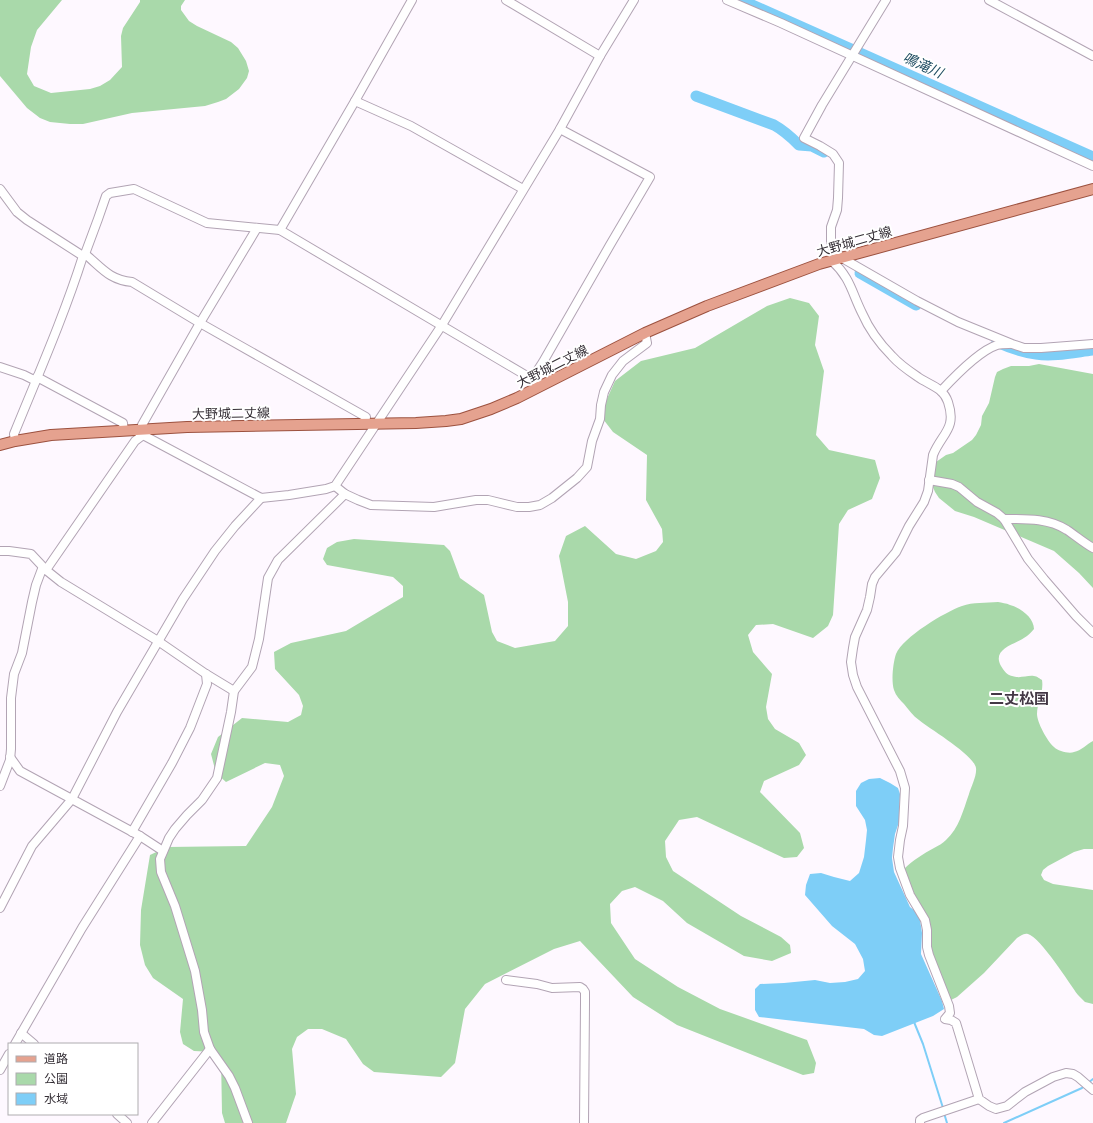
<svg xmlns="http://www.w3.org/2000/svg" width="1093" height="1123" viewBox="0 0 1093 1123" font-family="Manrope,'Noto Sans JP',sans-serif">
	<rect width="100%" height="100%" fill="#fef8ff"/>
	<g fill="#a9d9aa">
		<polygon points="0,0 62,0 37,30 31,47 27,74 34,86 51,93 90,89 100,86 110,80 122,67 121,36 123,28 140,2 140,0 185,0 181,6 181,10 189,21 197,26 231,42 238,48 246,61 249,71 247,78 239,89 226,99 218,102 205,106 132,113 83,124 70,124 50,122 40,118 27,108 0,76"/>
		<polygon points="790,298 809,303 819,316 815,345 824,371 816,435 829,450 875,460 880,478 872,499 848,510 839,524 833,615 828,626 813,638 773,624 756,625 748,635 753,652 772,674 766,707 768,719 775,729 799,743 806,755 799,765 764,781 760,792 800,833 804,848 797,857 784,858 697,817 679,820 665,841 666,857 673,871 741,916 781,937 790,945 791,953 772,961 744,956 687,923 663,901 635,887 622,891 610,904 611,923 635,959 678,987 720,1009 807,1040 816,1063 814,1073 803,1075 677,1025 633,997 580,941 554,949 485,984 465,1009 455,1063 441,1077 374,1072 363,1064 346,1039 322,1029 308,1029 297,1037 292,1049 296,1094 286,1123 225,1123 222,1113 221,1057 214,1052 194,1051 183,1044 180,1032 183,999 153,978 145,965 140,945 141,910 150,855 167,847 246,846 272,807 284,776 280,765 265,763 226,782 216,773 211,754 218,737 242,718 288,722 301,715 303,706 299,695 275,669 274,652 291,643 346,631 403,597 403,586 393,577 327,565 323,559 327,548 337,542 354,539 444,545 450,551 460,578 484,595 492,632 497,641 515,648 555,641 568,626 568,602 559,556 566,536 585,526 616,554 636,559 656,551 663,542 662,529 646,500 647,455 613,432 603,419 606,401 615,381 641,361 695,348 767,306"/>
		<polygon points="1039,364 1093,374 1093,588 1079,573 1054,551 974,517 955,511 939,498 935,492 930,480 932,469 936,462 946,455 953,453 972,440 976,435 981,425 982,416 989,403 995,377 997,372 1003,369 1011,366 1029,366"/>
		<path d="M 998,602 C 1002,603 1006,603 1010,605 C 1021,608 1034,618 1034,629 C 1032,631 1030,634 1027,636 C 1017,644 991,648 1001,666 C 1004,671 1007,675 1012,676 C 1020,679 1027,675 1034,676 C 1037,676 1040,679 1042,680 C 1044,692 1037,702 1037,714 C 1037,722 1047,741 1054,747 C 1058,751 1069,754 1074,752 C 1081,751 1087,744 1093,741 L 1093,849 L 1084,849 L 1074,852 L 1048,866 L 1043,870 L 1041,875 L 1044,880 L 1053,884 L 1093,890 L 1093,1004 L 1085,1002 L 1078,995 C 1069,983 1041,938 1028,934 C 1023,933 1021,936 1017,938 L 984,973 L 957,997 L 951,1000 L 948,997 L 932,950 L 929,925 L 915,899 L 904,869 C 913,860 923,854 934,848 C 938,846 943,843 946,840 C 959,828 963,811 969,794 C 971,787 977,776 976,768 C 974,755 930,729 919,720 C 913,716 909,710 904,704 C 900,700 896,696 894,690 C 891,681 893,663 896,654 C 903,637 945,612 962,606 C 973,602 986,603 998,602 Z"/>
	</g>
	<polygon fill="#7ecef7" points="880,778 890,783 898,788 900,794 899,822 895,834 893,848 892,858 894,872 910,907 915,911 920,920 922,933 921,954 942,1001 944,1009 933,1016 882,1036 874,1035 864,1029 759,1017 755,1010 755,989 760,984 784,983 815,980 830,983 845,982 858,979 865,971 863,959 855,944 832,926 805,895 806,885 810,874 821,873 834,877 850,881 859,873 864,857 866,840 867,830 865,820 856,806 856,791 861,783 869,779"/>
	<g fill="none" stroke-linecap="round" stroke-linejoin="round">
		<g stroke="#7ecef7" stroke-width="2">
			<polyline points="914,1022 923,1044 943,1108"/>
			<polyline points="1088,1083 1093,1079"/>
			<polyline points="944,1113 947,1123"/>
			<polyline points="1004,1123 1082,1088 1085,1086"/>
		</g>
		<g stroke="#7ecef7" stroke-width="11">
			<polyline points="741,0 1093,157"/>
			<path d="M 696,96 L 774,125 C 783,130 791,137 799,145 L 812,146 L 824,152"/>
			<polyline points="860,273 916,305"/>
			<path d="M 997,342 C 1010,348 1022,352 1036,354 C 1053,357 1076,352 1093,350"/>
		</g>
		<defs>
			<g id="minor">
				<polyline points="506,0 600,56"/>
				<polyline points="727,0 781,23 1093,166"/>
				<polyline points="886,0 822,105 804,138 820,146 833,154 839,163 838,198 837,210 831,227 831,242 834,250 842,258 917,301 958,322 1012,344 1024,348 1041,348 1093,344"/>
				<polyline points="989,0 1093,56"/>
				<polyline points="355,101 411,126 523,189"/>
				<polyline points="0,189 17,212 27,220 83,256"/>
				<polyline points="257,228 200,323 142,425 143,435 261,498 289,495 326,489 335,486 442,325 560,129 600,56 634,0"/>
				<polyline points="280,230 355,101 412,0"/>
				<path d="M 85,254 C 101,267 109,280 132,282 L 200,323 L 366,417 L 365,424"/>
				<path d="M 832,261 C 850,277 852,293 862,313 C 869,329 879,343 892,356 C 899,364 909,371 918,377 C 929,385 943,387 948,402 C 957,429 942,433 933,455 L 928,491 L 924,502 L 909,526 L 896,552 L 875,577 L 872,584 L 870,597 L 867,610 L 855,637 L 853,648 L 851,662 L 853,675 L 857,687 L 900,771 L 905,788 L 903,826 L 900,840 L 898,857 L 900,868 L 910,895 L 925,920 L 927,930 L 927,947 L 929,955 L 949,1006 L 950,1013 L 945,1019 L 951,1020 L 956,1023 L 979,1099 L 989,1106 L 996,1109 L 1007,1106 L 1025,1092 L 1053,1077 L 1066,1073 L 1073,1074 L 1078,1077 L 1093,1090"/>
				<polyline points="0,367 24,375 36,381"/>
				<polyline points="37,377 123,423 124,431"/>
				<polyline points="532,379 543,362 610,245 650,177 560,129"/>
				<path d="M 941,391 C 954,377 979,351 997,345 C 1000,344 1005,344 1009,344"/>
				<path d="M 15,441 L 14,434 C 38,375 64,316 83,256 L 85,254 L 98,219 L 106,196 L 110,193 L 134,189 L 207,223 L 280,230 L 532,379 L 541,386"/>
				<polyline points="929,480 952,484 959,487 977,502 997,513 1004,519 1028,559 1044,579 1076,616 1093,633"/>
				<polyline points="335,486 345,494 358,500 371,505 434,507 476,500 488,500 517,507 529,507 540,505 552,498 577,478 587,467 592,441 600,419 601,405 604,392 612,375 623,361 647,343 645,333"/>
				<path d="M 1004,519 C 1026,519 1048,518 1067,530 C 1076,536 1084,543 1093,548"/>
				<polyline points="0,551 9,551 31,554 46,570 61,582 158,641 206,674 234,691"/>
				<polyline points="10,757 20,771 140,836 163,851"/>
				<polyline points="0,786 10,760 11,749 11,698 14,674 22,653 32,602 36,585 42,569 46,570 135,441 143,435"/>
				<polyline points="132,832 172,763 190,728 207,684 206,674"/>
				<polyline points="0,908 32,846 72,799 117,712 183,599 215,551 235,526 261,498"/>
				<polyline points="506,980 537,984 552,988 580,987 583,989 585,992 585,1003 584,1123"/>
				<polyline points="21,1033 34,1044"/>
				<polyline points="15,1044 82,928 140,836"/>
				<polyline points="0,1070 9,1054"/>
				<polyline points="117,1114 127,1123"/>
				<polyline points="152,1123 210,1049"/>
				<polyline points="248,1123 235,1088 229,1076 210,1049 204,1032 202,1010 195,971 175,906 161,872 160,859 169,838 175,829 187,815 202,800 217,778 231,712 234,691 252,667 259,639 268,578 278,560 345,494"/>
				<polyline points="920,1123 920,1120 923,1118 979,1099"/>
			</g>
			<polyline id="major" points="0,445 15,441 51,435 187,427 416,423 446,421 461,419 491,409 517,398 645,333 707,306 819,264 1093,189"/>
		</defs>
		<use href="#minor" stroke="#b2a4b4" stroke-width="10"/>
		<use href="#major" stroke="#9c513f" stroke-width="12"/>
		<use href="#minor" stroke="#fff" stroke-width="8"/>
		<use href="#major" stroke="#e5a28f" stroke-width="10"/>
	</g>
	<g text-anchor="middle" stroke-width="4" stroke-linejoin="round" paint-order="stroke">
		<g font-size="13" fill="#352f36" stroke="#fff">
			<text transform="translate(854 241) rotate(-16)" y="5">大野城二丈線</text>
			<text transform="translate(552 366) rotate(-27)" y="5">大野城二丈線</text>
			<text transform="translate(231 413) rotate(-1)" y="5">大野城二丈線</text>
		</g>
		<g font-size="14" font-style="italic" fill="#204d62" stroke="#fff">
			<text transform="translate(923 65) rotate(24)" y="5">鳴滝川</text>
		</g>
		<g font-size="15" font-weight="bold" fill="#433845" stroke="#fff">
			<text x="1019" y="704">二丈松国</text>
		</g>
	</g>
	<rect x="8" y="1043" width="130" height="72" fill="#ffffff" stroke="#aeacaf"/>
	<rect x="16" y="1056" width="20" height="6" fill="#e5a28f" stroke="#aeacaf"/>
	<text x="44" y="1063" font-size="12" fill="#352f36">道路</text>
	<rect x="16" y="1073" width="20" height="12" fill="#a9d9aa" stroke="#aeacaf"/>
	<text x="44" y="1083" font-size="12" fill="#352f36">公園</text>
	<rect x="16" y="1093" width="20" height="12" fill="#7ecef7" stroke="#aeacaf"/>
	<text x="44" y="1103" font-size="12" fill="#352f36">水域</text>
</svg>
